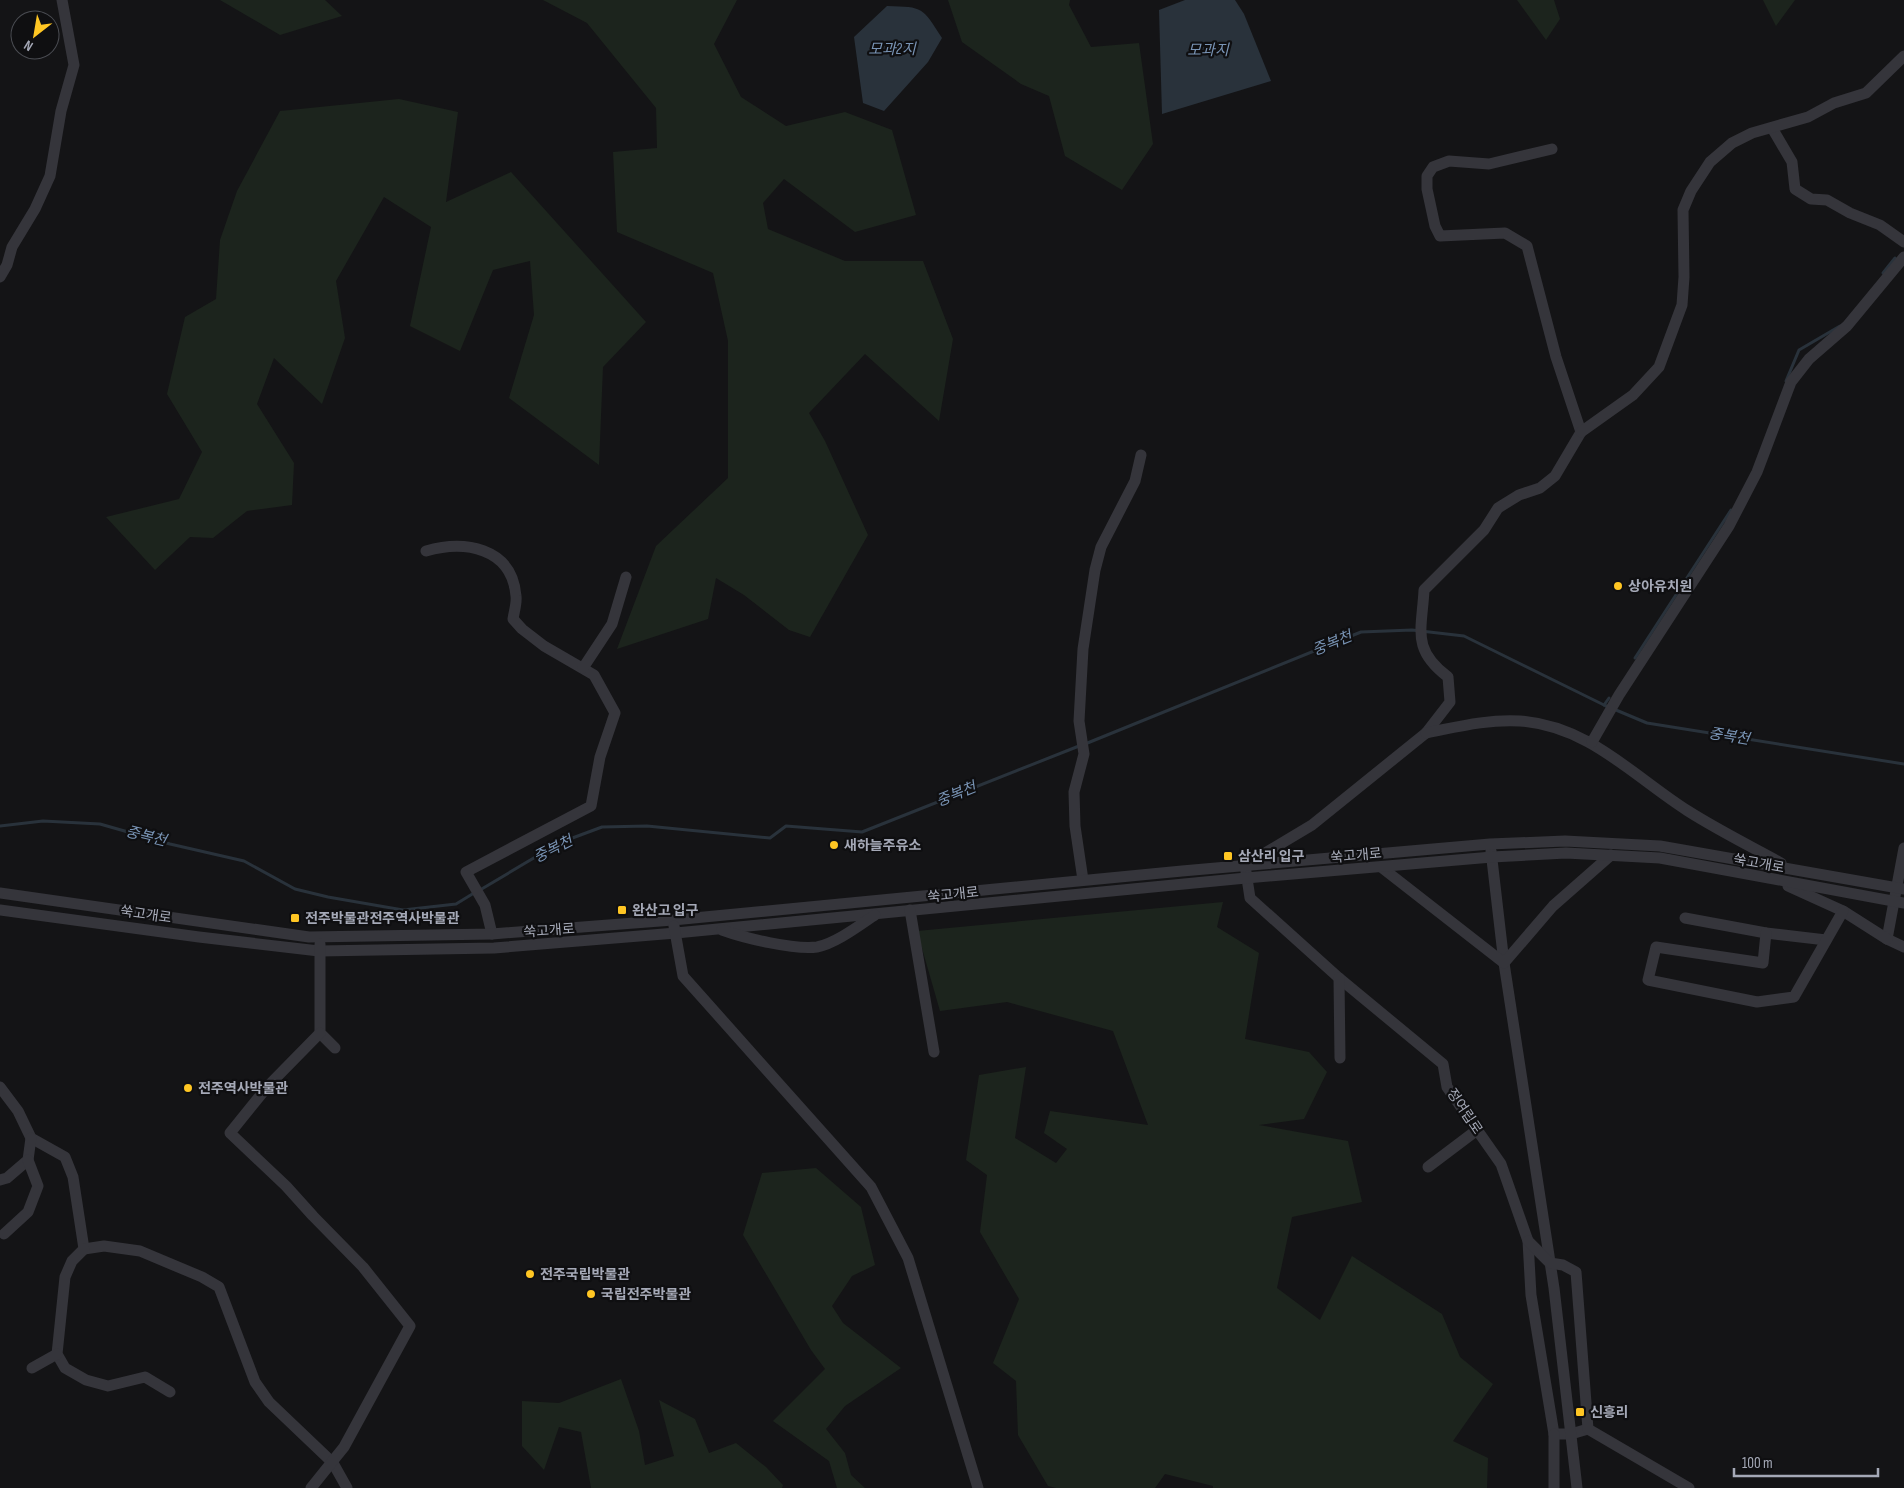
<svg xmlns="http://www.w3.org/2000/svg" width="1904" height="1488" viewBox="0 0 1904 1488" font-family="'Sofia Sans Condensed','Noto Sans KR',sans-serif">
	<rect width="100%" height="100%" fill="#141416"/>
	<g fill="#1c241d">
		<polygon points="220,0 325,0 342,16 280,35"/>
		<polygon points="543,0 737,0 714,44 741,97 786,126 845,112 892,130 916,215 855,232 784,179 763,203 768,229 845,261 923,261 953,339 939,421 865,354 809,413 825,441 868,535 810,637 789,630 744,595 716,578 708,619 617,649 656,546 728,478 728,341 713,273 617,232 613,152 657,148 656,108 587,23"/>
		<polygon points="948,0 1070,0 1069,5 1091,47 1139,43 1153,144 1122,190 1065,156 1049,96 1021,84 962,42"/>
		<polygon points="1517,0 1554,0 1560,19 1546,40"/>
		<polygon points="1763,0 1795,0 1776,26"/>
		<polygon points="399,99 458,112 446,202 511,172 646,322 603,367 599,465 509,398 534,315 530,261 493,270 460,351 410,326 431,227 384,197 336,281 345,338 322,404 274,358 257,404 294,463 292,505 247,511 213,538 190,537 155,570 106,517 179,499 202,452 167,394 185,317 216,299 220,240 237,191 280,111"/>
		<polygon points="1223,902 1217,927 1259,953 1245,1039 1309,1052 1327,1072 1304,1119 1259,1125 1348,1141 1362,1202 1292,1217 1277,1288 1320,1320 1352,1256 1442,1314 1460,1357 1493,1384 1453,1441 1488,1458 1487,1488 1213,1488 1213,1486 1165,1474 1155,1488 1056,1488 1048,1486 1018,1435 1016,1381 993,1363 1019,1299 980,1232 987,1175 966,1160 979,1075 1026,1067 1015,1138 1056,1163 1067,1149 1044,1133 1050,1111 1148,1125 1113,1031 1007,1002 940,1011 917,931"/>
		<polygon points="816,1168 861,1207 875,1265 852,1276 832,1306 843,1323 901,1368 845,1406 826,1429 845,1453 851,1475 865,1488 837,1488 829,1461 773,1421 825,1369 811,1350 743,1235 762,1173"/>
		<polygon points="621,1379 639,1431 645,1465 674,1456 659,1400 695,1419 709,1453 736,1443 766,1467 783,1485 782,1488 591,1488 581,1432 559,1427 544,1470 522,1446 522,1401 559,1403"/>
	</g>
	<g fill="#29323b">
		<polygon points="1185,0 1235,0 1244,14 1271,81 1162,114 1159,10"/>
		<path d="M 887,6 C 924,7 922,7 942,38 L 928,62 L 884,111 L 863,103 L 854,37 Z"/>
	</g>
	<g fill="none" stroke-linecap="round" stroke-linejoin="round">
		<g stroke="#29323b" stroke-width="3">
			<polyline points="1883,273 1895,258"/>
			<polyline points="1786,381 1799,350 1840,326"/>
			<polyline points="1635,658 1731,510"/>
			<polyline points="1604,705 1609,698"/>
			<polyline points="1085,744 1361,632 1412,630 1464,636 1604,705 1647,723 1904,764"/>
			<polyline points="0,826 43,821 100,824 170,844 244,861 295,889 328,897 403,910 456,904 474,893"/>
			<polyline points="480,890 559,843 602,827 647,826 770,838 786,826 862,832 1079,746"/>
		</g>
		<g stroke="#35353b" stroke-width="11">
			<polyline points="1772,128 1792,162 1795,189 1811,199 1827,200 1850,213 1880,225 1904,242"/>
			<path d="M 1552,149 L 1489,164 L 1449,161 L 1433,167 L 1427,176 L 1427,189 L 1435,226 L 1440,236 L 1505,233 L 1527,246 L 1556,357 L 1581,432 L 1555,476 L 1540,488 L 1519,495 L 1498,508 L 1484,530 L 1424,590 C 1422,630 1411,649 1448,677 L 1450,702 L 1426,733 L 1312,825 L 1245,865 L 1250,898 L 1339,978 L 1443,1064 L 1447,1087 L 1501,1164 L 1528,1241 L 1531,1295 L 1554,1434 L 1571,1434 L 1588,1429"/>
			<polyline points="0,277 7,265 12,247 35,209 50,176 61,111 74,65 62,0"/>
			<polyline points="1581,432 1633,395 1659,367 1682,305 1684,277 1683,210 1691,191 1710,162 1732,143 1752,133 1808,117 1834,103 1866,93 1904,56"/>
			<path d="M 426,551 C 464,540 512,547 516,596 C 517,603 514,612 513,619 L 522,629 L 544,646 L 594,675 L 615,713 L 600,757 L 591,806 L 466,872 L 485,905 L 492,934"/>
			<polyline points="583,668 612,624 626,577"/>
			<path d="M 1426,733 C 1457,727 1488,719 1520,721 C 1589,726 1633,776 1688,811 C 1718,830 1750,846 1781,863"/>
			<polyline points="1592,742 1619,695 1729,526 1757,472 1791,382 1809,359 1847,326 1904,257"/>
			<polyline points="1904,848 1887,939 1904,947"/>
			<polyline points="1491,851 1504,963 1554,1288 1577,1488"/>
			<polyline points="1381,867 1504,963 1553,906 1611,855"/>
			<polyline points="1083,880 1075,826 1074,792 1084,754 1079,721 1083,649 1095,570 1101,547 1135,481 1141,455"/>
			<polyline points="1788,886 1843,911 1887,939"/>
			<polyline points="0,893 309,937 492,934 673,920 1182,871 1490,844 1565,841 1660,846 1904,889"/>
			<polyline points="0,910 199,937 319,951 494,948 676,933 1246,878 1492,857 1566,853 1660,858 1904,903"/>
			<polyline points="910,910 934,1052"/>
			<polyline points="1685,918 1766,933 1826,940"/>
			<polyline points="674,926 683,976 871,1187 908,1258 978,1488"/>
			<path d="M 722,930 C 744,938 794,950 817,947 C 835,944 860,925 875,915"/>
			<polyline points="1766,933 1763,963 1656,947 1648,980 1757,1002 1794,997 1843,911"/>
			<polyline points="320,944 320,1033 335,1048"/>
			<polyline points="1339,978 1340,1058"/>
			<polyline points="0,1087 18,1111 31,1138 65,1157 73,1177 84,1249 104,1246 140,1251 202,1277 219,1287 255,1382 269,1402 333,1463 347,1488"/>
			<polyline points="1428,1167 1477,1130"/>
			<polyline points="0,1180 7,1178 28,1160 31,1138"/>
			<polyline points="4,1234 28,1212 38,1186 28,1160"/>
			<polyline points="1528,1241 1550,1263 1563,1265 1576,1272 1588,1429 1689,1488"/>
			<polyline points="84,1249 72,1261 65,1277 57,1354 65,1368 86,1380 108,1386 145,1377 170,1392"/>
			<polyline points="32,1368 57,1354"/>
			<polyline points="1554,1434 1554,1488"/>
			<polyline points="311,1488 344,1447 410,1326 363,1267 313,1216 286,1186 230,1133 268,1086 320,1033"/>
		</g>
	</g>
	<g fill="#ffc623" stroke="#0f0f11" stroke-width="2">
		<circle cx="1618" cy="586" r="5"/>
		<circle cx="834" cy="845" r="5"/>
		<rect x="1223" y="851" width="10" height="10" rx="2.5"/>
		<rect x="617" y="905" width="10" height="10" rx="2.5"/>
		<rect x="290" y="913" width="10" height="10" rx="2.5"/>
		<circle cx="188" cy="1088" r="5"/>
		<circle cx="530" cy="1274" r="5"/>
		<circle cx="591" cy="1294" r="5"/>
		<rect x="1575" y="1407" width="10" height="10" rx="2.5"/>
	</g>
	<g text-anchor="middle" stroke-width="4.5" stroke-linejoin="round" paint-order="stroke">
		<g font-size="14" font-weight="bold" fill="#a5a9b7" stroke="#0f0f11" text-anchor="start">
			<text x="1628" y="591">상아유치원</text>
			<text x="844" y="850">새하늘주유소</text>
			<text x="1238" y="861">삼산리 입구</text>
			<text x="632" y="915">완산고 입구</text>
			<text x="305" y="923">전주박물관전주역사박물관</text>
			<text x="198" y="1093">전주역사박물관</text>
			<text x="540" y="1279">전주국립박물관</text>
			<text x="601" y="1299">국립전주박물관</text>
			<text x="1590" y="1417">신흥리</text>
		</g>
		<g font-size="14" fill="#a5a9b7" stroke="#0f0f11">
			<text transform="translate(1356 855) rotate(-5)" y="5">쑥고개로</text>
			<text transform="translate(1759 863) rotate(10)" y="5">쑥고개로</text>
			<text transform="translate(953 894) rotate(-6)" y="5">쑥고개로</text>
			<text transform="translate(146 914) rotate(8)" y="5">쑥고개로</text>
			<text transform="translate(549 930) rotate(-4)" y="5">쑥고개로</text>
			<text transform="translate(1465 1111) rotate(56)" y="5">정여립로</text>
		</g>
		<g font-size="15" font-style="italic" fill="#7994b5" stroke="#0f0f11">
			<text x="892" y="54">모과2지</text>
			<text x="1208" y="55">모과지</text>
			<text transform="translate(1332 643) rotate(-22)" y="5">중복천</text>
			<text transform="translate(1729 736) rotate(9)" y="5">중복천</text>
			<text transform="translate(956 794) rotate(-22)" y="5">중복천</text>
			<text transform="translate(146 836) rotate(14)" y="5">중복천</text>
			<text transform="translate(553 849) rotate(-27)" y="5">중복천</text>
		</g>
	</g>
	<g transform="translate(35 35) rotate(211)"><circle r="24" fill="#0f0f11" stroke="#4b4d53"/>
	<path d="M0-4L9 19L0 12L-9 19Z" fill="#ffc623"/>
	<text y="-8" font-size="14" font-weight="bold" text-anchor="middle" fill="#a5a9b7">N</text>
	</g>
	<path d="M1734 1468v8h144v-8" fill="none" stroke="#a5a9b7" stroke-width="2.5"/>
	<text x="1742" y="1468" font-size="15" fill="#a5a9b7" stroke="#0f0f11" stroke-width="4" paint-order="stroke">100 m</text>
</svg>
